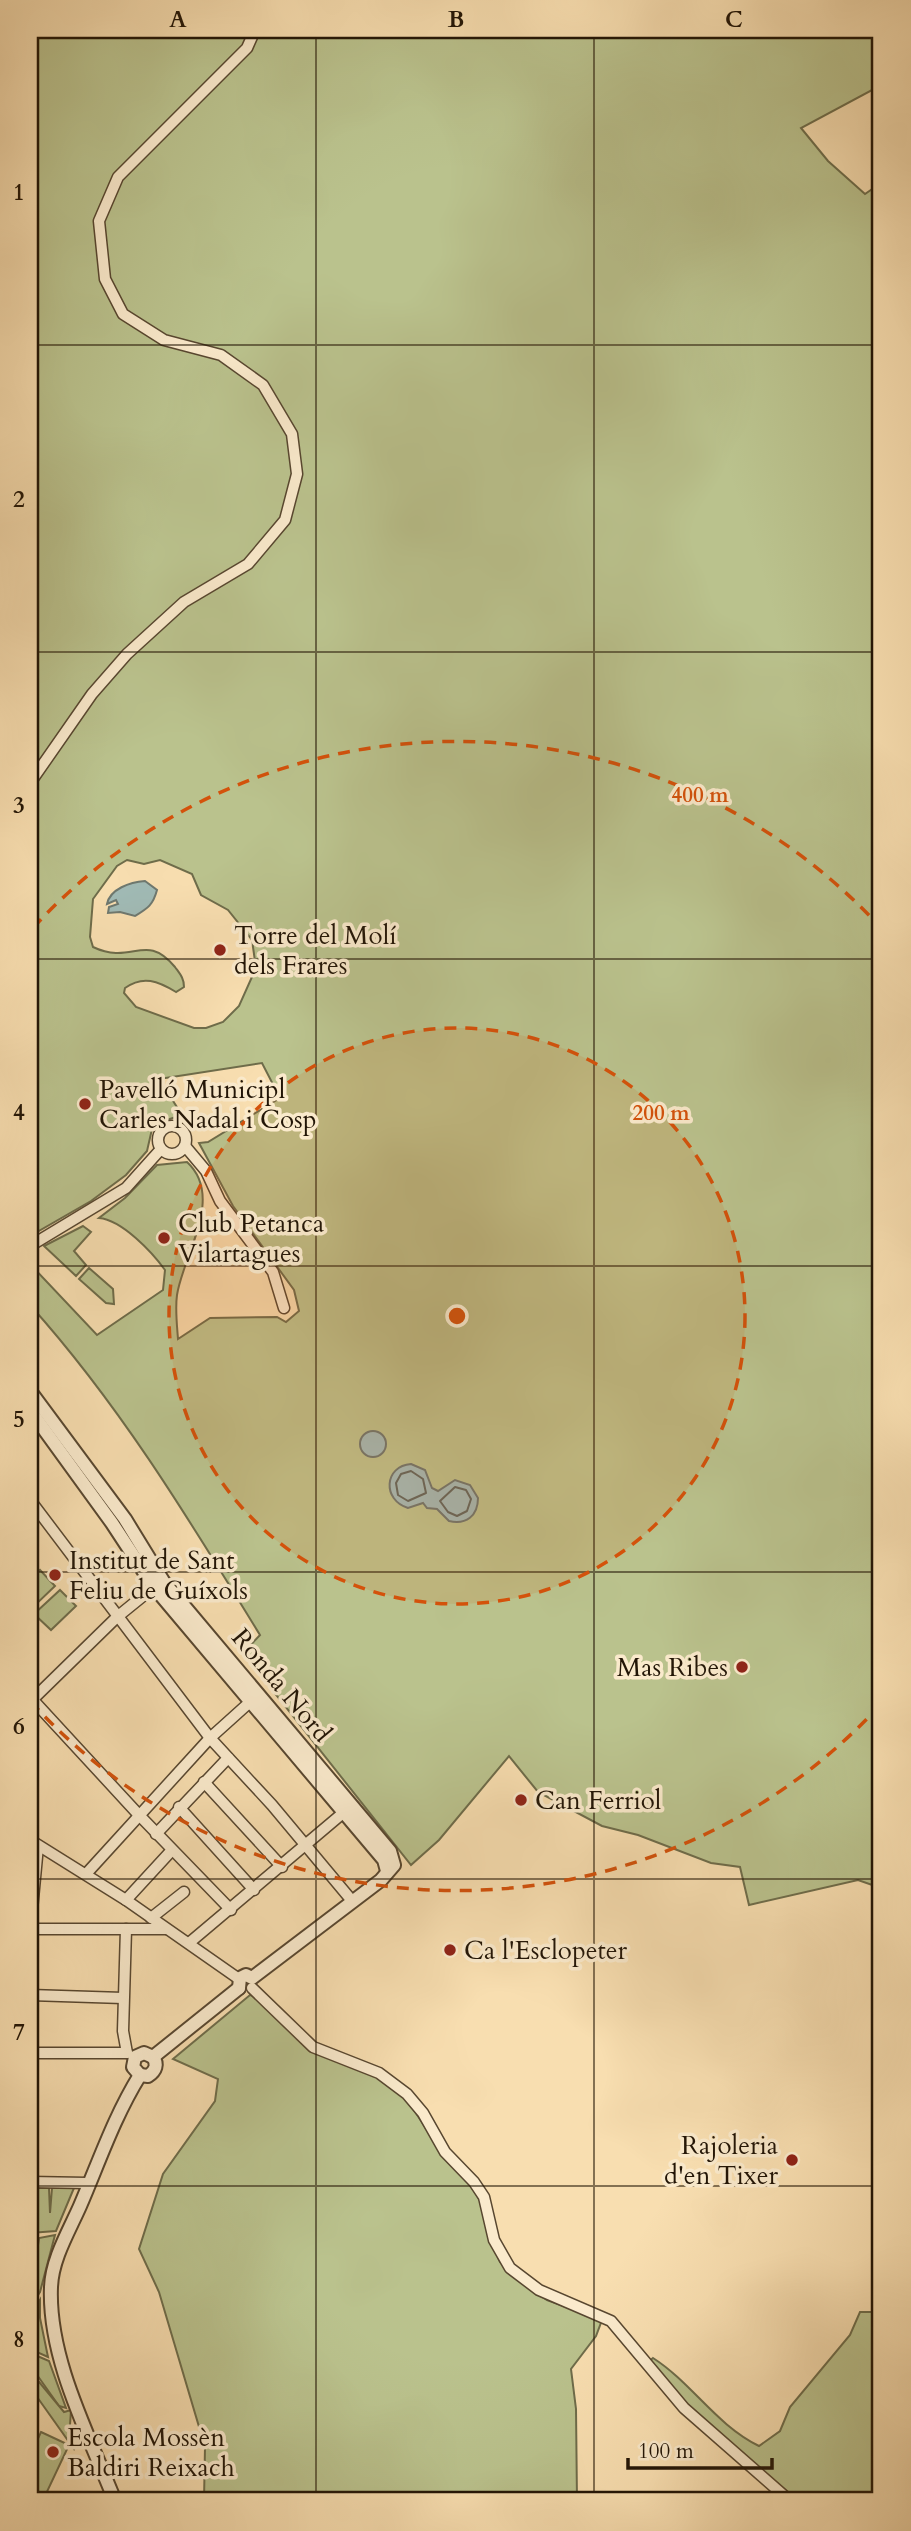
<svg xmlns="http://www.w3.org/2000/svg" width="911" height="2531" viewBox="0 0 911 2531" font-family="Cardo,serif">
	<rect width="100%" height="100%" fill="#f8deb0"/>
	<filter id="stains"><feTurbulence type="fractalNoise" baseFrequency=".00286" numOctaves="4"/><feColorMatrix values="0 0 0 0 .2 0 0 0 0 .09 0 0 0 0 .02 0 0 0 .5 -.17"/></filter>
	<radialGradient id="worn" r=".72"><stop offset=".6" stop-color="#630" stop-opacity="0"/><stop offset="1" stop-color="#630" stop-opacity=".3"/></radialGradient>
	<g fill="#bac28d" stroke="#6e6c4a" stroke-width="2" fill-rule="evenodd">
		<path d="M 30,30 L 881,30 L 881,99 L 872,90 L 801,128 L 828,161 L 865,194 L 881,183 L 881,1888 L 858,1880 L 749,1905 L 740,1867 L 711,1863 L 638,1835 L 602,1826 L 538,1792 L 509,1756 L 439,1840 L 411,1865 L 243,1653 L 260,1635 C 190,1521 120,1405 30,1305 L 30,1264 L 97,1335 L 163,1290 L 165,1270 C 152,1252 122,1220 99,1218 L 125,1198 L 157,1165 L 187,1162 C 225,1197 183,1255 177,1295 C 175,1309 177,1325 178,1339 L 210,1318 L 277,1317 L 286,1322 L 299,1311 L 294,1290 L 233,1206 L 199,1143 L 208,1142 L 280,1098 L 262,1063 L 159,1079 L 182,1115 L 161,1122 L 152,1129 L 147,1151 L 126,1175 L 91,1201 L 30,1236 ZM 127,860 L 144,864 L 160,860 L 192,874 L 201,895 L 228,910 L 252,940 L 256,968 L 239,1006 L 223,1022 L 206,1028 L 194,1028 L 136,1007 L 124,993 L 125,988 C 143,975 158,981 176,992 L 184,987 C 184,978 180,974 175,967 C 145,931 133,966 93,947 L 90,937 L 93,899 L 117,866 Z"/>
		<polygon points="83,1226 91,1232 74,1251 86,1265 76,1276 44,1246"/>
		<polygon points="89,1268 113,1289 114,1304 106,1303 79,1279"/>
		<polygon points="40,1570 55,1586 30,1610 30,1579"/>
		<polygon points="60,1590 76,1606 51,1630 34,1614"/>
		<polygon points="250,1995 257,1997 322,2055 388,2081 408,2101 448,2162 471,2185 480,2201 491,2242 500,2262 511,2274 547,2300 602,2320 596,2336 571,2369 576,2409 577,2501 204,2501 205,2447 159,2292 139,2249 163,2174 215,2101 218,2079 173,2059"/>
		<polygon points="30,2188 49,2188 50,2213 52,2188 74,2188 56,2231 30,2233"/>
		<polygon points="55,2235 40,2292 30,2307 30,2251 37,2252 39,2238"/>
		<polygon points="40,2300 40,2318 48,2357 37,2352 30,2354 30,2317"/>
		<path d="M 860,2312 L 881,2312 L 881,2501 L 798,2501 L 690,2408 L 648,2362 L 653,2358 C 692,2383 716,2425 759,2446 L 780,2431 L 790,2407 L 850,2335 Z"/>
		<polygon points="35,2355 49,2361 66,2408 59,2406 30,2365 30,2359"/>
		<polygon points="30,2371 64,2412 71,2410 70,2425 77,2442 74,2449 30,2387"/>
		<polygon points="41,2432 69,2445 45,2496 30,2489 30,2456"/>
	</g>
	<g fill="#a0bab5" stroke="#6e786f" stroke-width="2">
		<path d="M 145,881 L 157,890 C 153,905 148,908 135,916 L 120,912 L 108,913 L 109,907 L 118,904 L 116,900 L 107,904 C 110,889 130,882 145,881 Z"/>
		<circle cx="373" cy="1444" r="13"/>
		<path d="M 411,1464 L 425,1470 L 432,1488 L 438,1491 L 455,1480 L 470,1485 L 478,1498 C 478,1516 466,1525 449,1521 L 437,1509 L 427,1508 L 423,1503 L 408,1508 C 382,1500 384,1466 411,1464 Z"/>
	</g>
	<g fill="none" stroke-linecap="round" stroke-linejoin="round">
		<g stroke="#61685e" stroke-width="2">
			<polygon points="411,1471 423,1479 426,1493 408,1501 398,1495 396,1483 401,1474"/>
			<polygon points="455,1487 466,1490 471,1499 467,1511 457,1516 448,1512 440,1501"/>
		</g>
		<defs>
			<g id="minor">
				<polyline points="30,783 92,694 127,654 184,602 248,564 285,520 297,474 292,434 263,385 221,355 164,340 123,314 105,279 99,221 118,177 247,48 255,30"/>
				<circle cx="172" cy="1140" r="14"/>
				<polyline points="185,1146 206,1171 220,1201 273,1272 284,1308"/>
				<polyline points="30,1246 126,1188 161,1149"/>
				<polyline points="30,1500 210,1738 272,1805 353,1902"/>
				<polyline points="32,1699 138,1814 231,1910"/>
				<polyline points="30,1702 117,1617 154,1587"/>
				<polyline points="204,1782 282,1867"/>
				<polyline points="179,1807 254,1890"/>
				<polyline points="156,1834 228,1758"/>
				<polyline points="30,1840 126,1900 239,1979"/>
				<polyline points="86,1874 210,1738 250,1702"/>
				<polyline points="126,1900 172,1850"/>
				<polyline points="151,1918 184,1892"/>
				<polyline points="30,1929 166,1929"/>
				<polyline points="126,1929 123,2031 127,2053"/>
				<polyline points="30,1931 38,1846"/>
				<polyline points="189,1943 343,1813"/>
				<polyline points="252,1988 313,2047 379,2073 407,2094 423,2113 445,2152 474,2182 484,2197 494,2240 510,2268 539,2290 611,2321 684,2408 790,2501"/>
				<polyline points="30,1995 123,1998"/>
				<polyline points="30,2053 127,2053"/>
				<polyline points="30,2182 87,2183"/>
			</g>
			<g id="tertiary">
				<polyline points="30,1391 125,1519 163,1581 390,1851 394,1865 381,1880 252,1978 246,1975 240,1978 239,1988"/>
				<polyline points="30,1410 112,1523 154,1587 384,1860 387,1871"/>
				<polyline points="153,2057 239,1988"/>
				<polyline points="140,2075 133,2067 135,2057 144,2053 153,2057"/>
				<path d="M 140,2075 L 148,2076 C 156,2071 158,2064 153,2057"/>
				<path d="M 115,2501 C 89,2435 48,2359 51,2287 C 52,2259 69,2231 80,2206 C 99,2162 114,2117 140,2075"/>
			</g>
		</defs>
		<use href="#minor" stroke="#584730" stroke-width="13"/>
		<use href="#tertiary" stroke="#584730" stroke-width="16"/>
		<use href="#minor" stroke="#faeacc" stroke-width="10"/>
		<use href="#tertiary" stroke="#faeacc" stroke-width="12"/>
	</g>
	<path fill="none" stroke="#221506" stroke-width="2" stroke-opacity="0.55" d="M 316,30 L 316,2501M 594,30 L 594,2501M 30,345 L 881,345M 30,652 L 881,652M 30,959 L 881,959M 30,1266 L 881,1266M 30,1572 L 881,1572M 30,1879 L 881,1879M 30,2186 L 881,2186"/>
	<circle cx="457" cy="1316" r="288" fill="#d4520b" fill-opacity=".12"/>
	<g fill="none" stroke="#d4520b" stroke-width="3.5" stroke-dasharray="12 9">
		<circle cx="457" cy="1316" r="288"/>
		<path d="M881 1704A575 575 0 0 1 33 1704M33 928A575 575 0 0 1 881 928"/>
	</g>
	<g fill="#8f2418" stroke="#faeacc" stroke-width="2.5">
		<circle cx="220" cy="950" r="7"/>
		<circle cx="85" cy="1104" r="7"/>
		<circle cx="164" cy="1238" r="7"/>
		<circle cx="55" cy="1575" r="7"/>
		<circle cx="742" cy="1667" r="7"/>
		<circle cx="521" cy="1800" r="7"/>
		<circle cx="450" cy="1950" r="7"/>
		<circle cx="792" cy="2160" r="7"/>
		<circle cx="53" cy="2452" r="7"/>
	</g>
	<g text-anchor="middle" stroke-width="7" stroke-linejoin="round" paint-order="stroke">
		<g font-size="26" fill="#221506" stroke="#faeacc" text-anchor="start">
			<text x="234" y="944">Torre del Molí<tspan x="234" dy="30">dels Frares</tspan></text>
			<text x="99" y="1098">Pavelló Municipl<tspan x="99" dy="30">Carles Nadal i Cosp</tspan></text>
			<text x="178" y="1232">Club Petanca<tspan x="178" dy="30">Vilartagues</tspan></text>
			<text x="69" y="1569">Institut de Sant<tspan x="69" dy="30">Feliu de Guíxols</tspan></text>
			<text x="728" y="1676" text-anchor="end">Mas Ribes</text>
			<text x="535" y="1809">Can Ferriol</text>
			<text x="464" y="1959">Ca l'Esclopeter</text>
			<text x="778" y="2154" text-anchor="end">Rajoleria<tspan x="778" dy="30">d'en Tixer</tspan></text>
			<text x="67" y="2446">Escola Mossèn<tspan x="67" dy="30">Baldiri Reixach</tspan></text>
		</g>
		<g font-size="26" fill="#221506" stroke="#faeacc">
			<text transform="translate(282 1685) rotate(50)" y="9">Ronda Nord</text>
		</g>
	</g>
	<circle cx="457" cy="1316" r="10" fill="#d4520b" stroke="#faeacc" stroke-width="3.5"/>
	<g font-size="21" text-anchor="middle" font-weight="bold" fill="#d4520b" stroke="#faeacc" stroke-width="7" stroke-linejoin="round" paint-order="stroke">
		<text x="700" y="802">400 m</text>
		<text x="661" y="1120">200 m</text>
	</g>
	<rect width="911" height="2531" fill="none" stroke="#f8deb0" stroke-width="77"/>
	<path d="M628 2458v10h144v-10" fill="none" stroke="#221506" stroke-width="3.5"/>
	<text x="638" y="2458" font-size="21" fill="#221506" stroke="#faeacc" stroke-width="5" paint-order="stroke">100 m</text>
	<rect x="38" y="38" width="834" height="2454" fill="none" stroke="#221506" stroke-width="2.5"/>
	<g font-size="23" text-anchor="middle" font-weight="bold" fill="#221506">
		<text x="178" y="27">A</text>
		<text x="456" y="27">B</text>
		<text x="734" y="27">C</text>
		<text x="19" y="200">1</text>
		<text x="19" y="507">2</text>
		<text x="19" y="813">3</text>
		<text x="19" y="1120">4</text>
		<text x="19" y="1427">5</text>
		<text x="19" y="1734">6</text>
		<text x="19" y="2040">7</text>
		<text x="19" y="2347">8</text>
	</g>
	<rect width="100%" height="100%" filter="url(#stains)"/>
	<rect width="100%" height="100%" fill="url(#worn)"/>
</svg>
